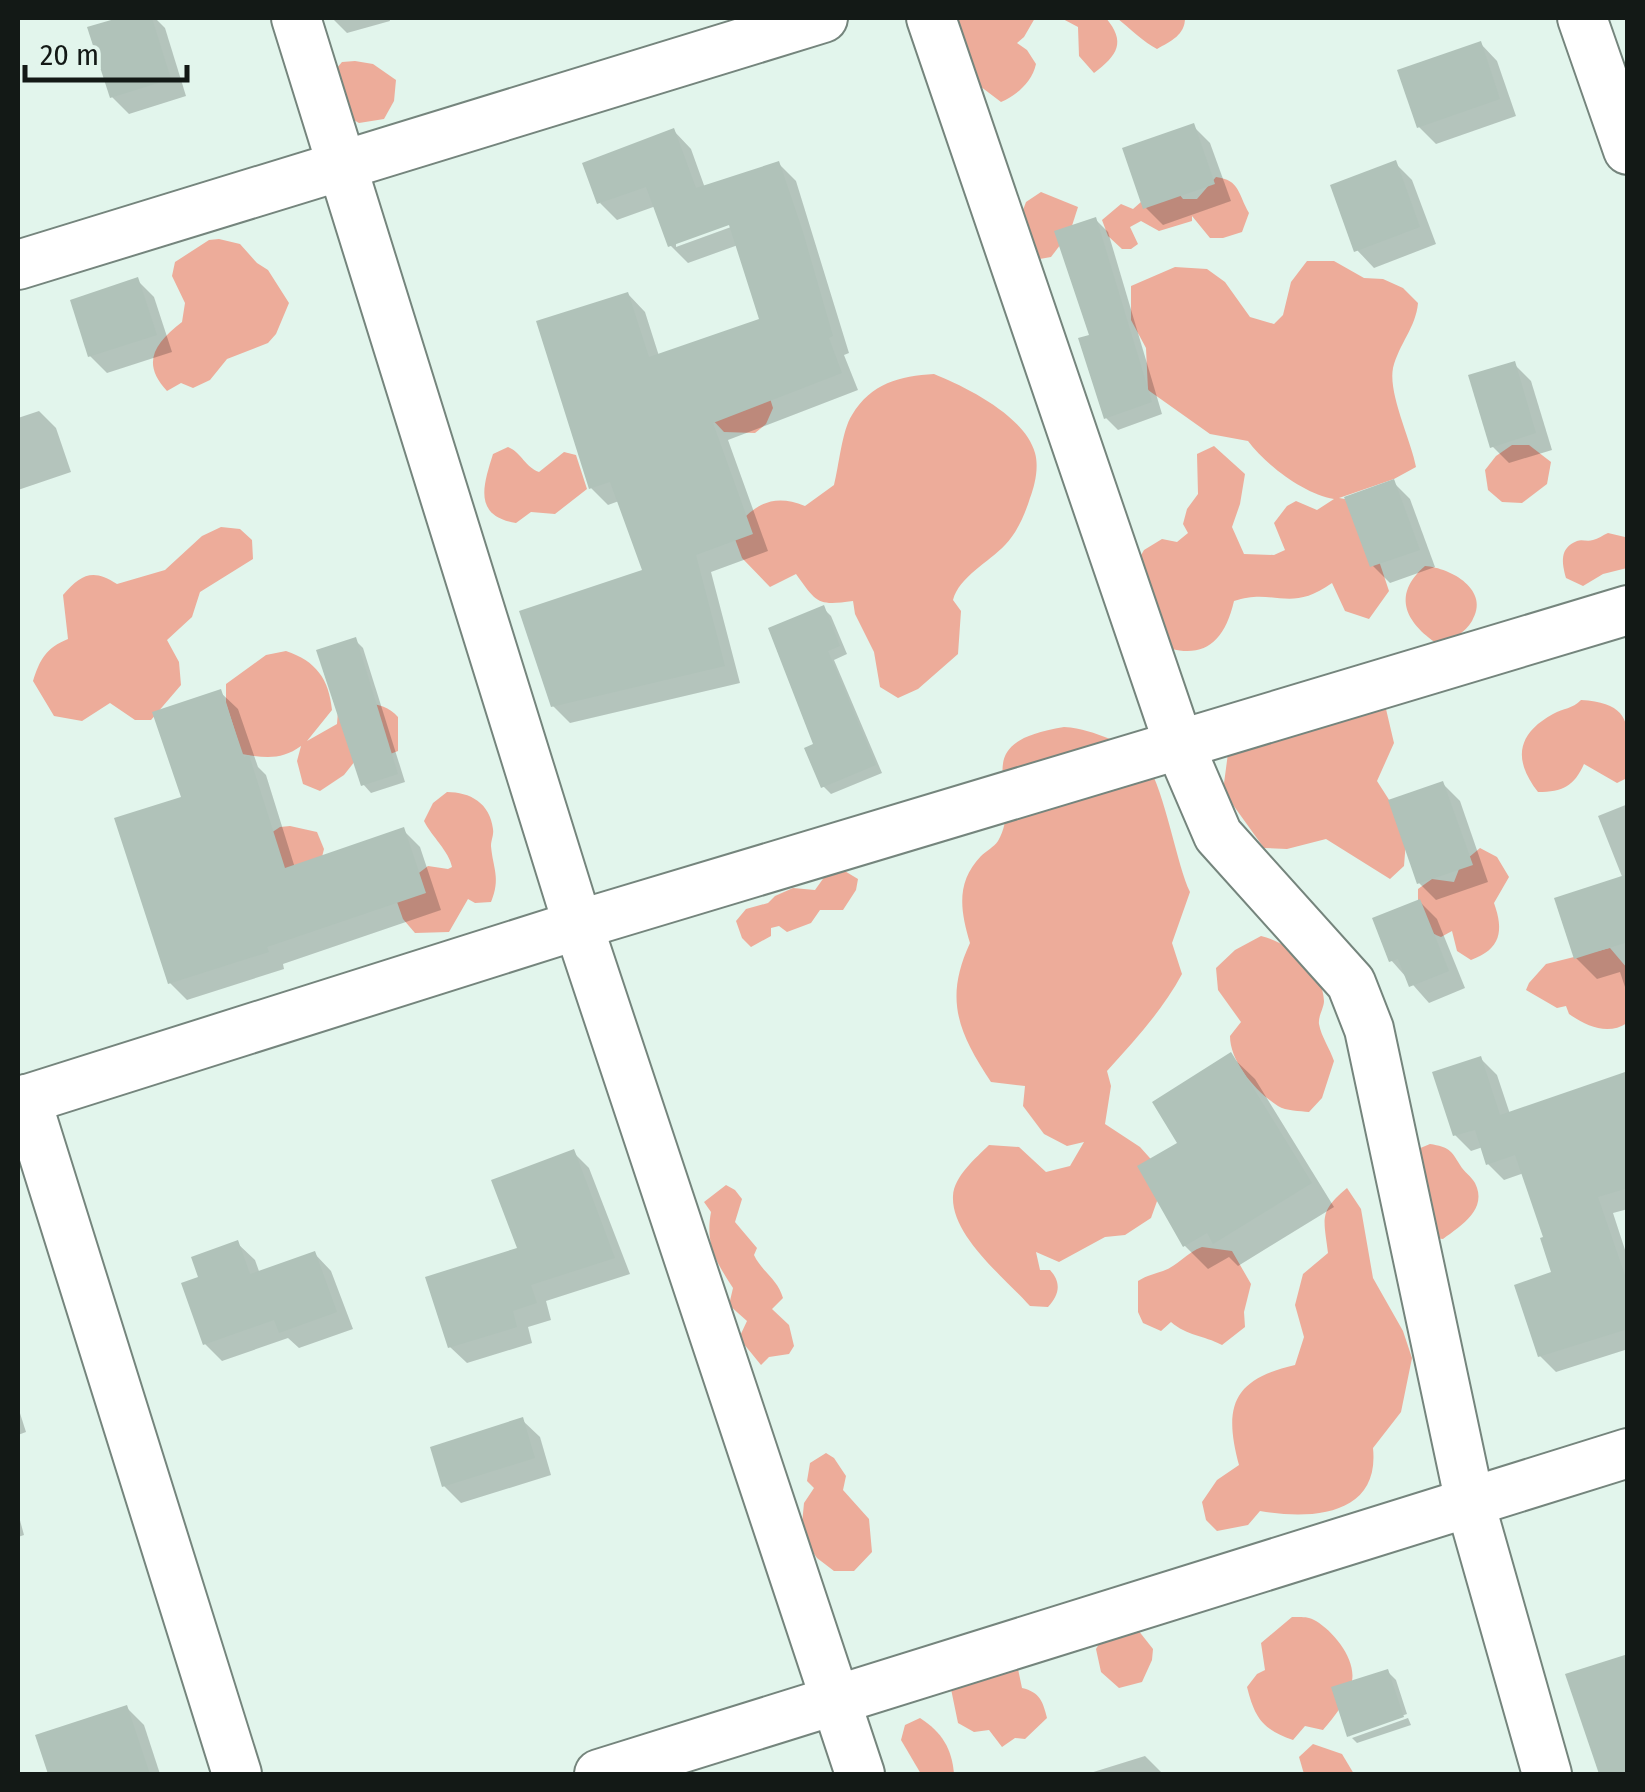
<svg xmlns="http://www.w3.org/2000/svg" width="1645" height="1792" viewBox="0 0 1645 1792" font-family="'Fira Sans Condensed',sans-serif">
	<rect width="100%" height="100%" fill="#e2f5ec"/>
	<g fill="#edac9a">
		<path d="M 953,18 L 1035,18 L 1024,37 L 1017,43 L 1027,50 L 1036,64 C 1032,82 1017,95 1001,102 L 968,77 L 972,61 L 964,50 Z"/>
		<path d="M 1061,18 L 1106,18 C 1126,42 1118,55 1094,73 L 1079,56 L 1078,27 Z"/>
		<path d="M 1117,18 L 1185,18 C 1185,35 1171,41 1157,49 C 1145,43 1128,27 1117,18 Z"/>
		<polygon points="355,61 373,64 396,80 394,101 384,119 359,123 336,110 336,69 342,62"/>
		<path d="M 1216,177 C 1240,180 1238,194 1249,213 L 1242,232 L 1223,238 L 1210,238 L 1192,216 L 1192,221 L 1159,231 L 1141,221 L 1130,227 L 1138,244 L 1131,249 L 1122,249 L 1108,236 L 1102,220 L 1121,204 L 1133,209 L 1141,202 L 1175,189 L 1183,199 L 1197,199 Z"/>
		<polygon points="1041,192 1078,207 1070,232 1051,257 1034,260 1020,218 1026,202"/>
		<path d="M 219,239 L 240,244 L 257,263 L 268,270 L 289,303 L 276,334 L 268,343 L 227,359 L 210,380 L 193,388 L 181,383 L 167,391 C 141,363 154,344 182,322 L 185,303 L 172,276 L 175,262 L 209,240 Z"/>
		<path d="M 1307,261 L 1334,261 L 1364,278 L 1383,279 L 1403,288 L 1418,303 C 1416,327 1399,344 1393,368 C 1388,394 1411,440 1416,467 L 1394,479 L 1339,498 L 1345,499 L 1380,564 L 1389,591 L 1369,619 L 1345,611 L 1332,583 C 1289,614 1274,587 1234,601 C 1223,649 1197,662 1152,642 L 1133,569 L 1144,550 L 1162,539 L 1177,542 L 1188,533 L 1183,524 L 1187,509 L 1198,494 L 1197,454 L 1214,446 L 1245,474 L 1240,504 L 1232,527 L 1244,554 L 1274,555 L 1285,550 L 1274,523 L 1287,506 L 1296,501 L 1317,510 L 1334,499 C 1304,494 1266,465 1248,441 L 1210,434 L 1148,390 L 1146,348 L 1131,320 L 1131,286 L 1175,267 L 1207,269 L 1225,282 L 1250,317 L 1274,324 L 1283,315 L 1291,282 Z"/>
		<path d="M 934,374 C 966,387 1025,416 1035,453 C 1039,467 1035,485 1030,498 C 1025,514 1017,533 1005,545 C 989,562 959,577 953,600 L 961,611 L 958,654 L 918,689 L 898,698 L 880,687 L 874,652 L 855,614 L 853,601 C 817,606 817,603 796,574 L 770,587 L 742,558 L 732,531 C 753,506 771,492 805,506 L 834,485 C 839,466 842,430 852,415 C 871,383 900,376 934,374 Z"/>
		<polygon points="763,376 773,408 766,424 755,433 724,432 708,415"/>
		<polygon points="1512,445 1529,445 1551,462 1547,484 1522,503 1502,502 1488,490 1485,470 1496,456"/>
		<path d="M 508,447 C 522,453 525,467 539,472 L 564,452 L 576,455 L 587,489 L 555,514 L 531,512 L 516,523 C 473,516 483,486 493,454 Z"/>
		<path d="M 221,527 L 240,529 L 252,540 L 253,559 L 200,592 L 192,617 L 167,640 L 179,662 L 181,685 L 151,720 L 135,720 L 110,703 L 82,721 L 54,716 L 33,681 C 40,659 46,648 68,639 L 63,595 C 81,574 93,568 117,584 L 165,570 L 202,536 Z"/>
		<path d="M 1608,533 L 1625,537 L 1627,568 L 1603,574 L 1583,586 L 1566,578 C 1562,563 1559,548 1577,541 C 1582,539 1587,542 1593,540 C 1598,539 1603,535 1608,533 Z"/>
		<path d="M 1425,566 C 1451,568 1491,590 1472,621 C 1465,633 1452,639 1441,646 C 1407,625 1390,596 1425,566 Z"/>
		<path d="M 286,651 C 316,661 329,679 332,710 L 307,741 L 337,724 L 338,711 C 359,702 381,699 398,717 L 398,751 L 372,761 L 359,756 L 344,775 L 320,791 L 303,784 L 297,761 L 301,746 C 282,760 265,758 242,754 L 226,702 L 226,684 L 266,655 Z"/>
		<path d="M 1581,700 C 1638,703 1628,733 1627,778 L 1617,783 L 1584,764 C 1574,786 1563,792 1538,792 C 1514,761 1515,735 1553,714 C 1564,708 1572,709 1581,700 Z"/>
		<polygon points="1363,703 1386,709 1394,743 1377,781 1407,828 1404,866 1390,879 1326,839 1287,849 1264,848 1223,791 1230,738"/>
		<path d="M 1064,727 C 1082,728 1094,733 1110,739 C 1116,741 1127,742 1133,746 C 1162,766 1174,859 1190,892 L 1172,943 L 1182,974 C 1162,1011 1135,1040 1107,1071 L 1111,1086 L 1105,1124 L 1140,1147 L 1166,1176 L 1151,1218 L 1125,1235 L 1105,1237 L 1059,1262 L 1036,1252 L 1040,1270 L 1050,1270 C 1062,1283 1059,1295 1048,1307 L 1030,1306 C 1006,1279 951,1236 953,1196 C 954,1176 976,1158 989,1145 L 1019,1147 L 1046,1172 L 1070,1166 L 1084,1142 L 1067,1146 L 1044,1134 L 1023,1106 L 1025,1086 L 991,1082 C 958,1032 944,999 970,943 C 960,910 956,882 981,856 C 986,851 994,847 998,841 C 1027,790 959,744 1064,727 Z"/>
		<path d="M 447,792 C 470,792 490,803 493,829 C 494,835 491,840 491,846 C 493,869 501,878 491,902 L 475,903 L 468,899 L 449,932 L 415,933 L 403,919 L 397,902 L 411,879 L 428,866 L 448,869 L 452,867 C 449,851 432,837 424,821 L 433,803 Z"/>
		<polygon points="290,826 317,832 324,849 320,865 278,878 271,833 280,827"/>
		<path d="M 1480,848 L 1497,857 L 1509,877 L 1494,903 C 1504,931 1501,949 1471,960 L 1457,951 L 1452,931 L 1441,937 C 1417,928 1418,912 1418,889 L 1432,879 L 1454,882 L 1461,864 Z"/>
		<polygon points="843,870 858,879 856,890 843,910 820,910 811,923 787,932 779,926 771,928 771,936 751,947 742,938 736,921 746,909 768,903 775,896 793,888 815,890 825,876"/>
		<path d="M 1261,936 C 1288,942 1323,969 1324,1001 C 1324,1008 1318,1016 1319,1024 C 1321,1036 1330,1049 1334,1061 L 1322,1098 L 1309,1112 C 1300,1111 1286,1111 1278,1106 C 1256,1092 1230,1062 1230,1036 L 1241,1022 L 1218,990 L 1216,968 L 1235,950 Z"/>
		<path d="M 1610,948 L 1627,968 L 1627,1023 C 1608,1036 1586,1026 1569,1014 L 1566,1006 L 1557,1008 L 1526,990 L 1529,983 L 1546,964 Z"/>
		<path d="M 1430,1144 C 1449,1147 1451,1150 1460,1165 C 1464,1172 1471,1176 1475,1183 C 1488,1209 1462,1225 1443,1239 L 1427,1237 L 1406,1154 Z"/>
		<path d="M 726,1185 L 735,1190 L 742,1199 L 735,1222 L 757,1248 L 754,1255 C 762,1272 777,1278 783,1298 L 772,1309 L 789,1325 L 794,1346 L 789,1354 L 769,1357 L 761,1365 L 739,1338 L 747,1321 L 729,1305 L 733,1288 C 716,1262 705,1244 711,1212 L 704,1202 Z"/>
		<path d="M 1347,1188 L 1361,1209 L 1373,1278 L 1403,1331 L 1412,1358 L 1401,1412 L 1373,1448 C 1380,1516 1311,1520 1260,1511 L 1248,1525 L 1217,1531 L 1206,1520 L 1202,1502 L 1217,1480 L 1239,1465 C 1223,1406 1233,1379 1295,1365 L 1304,1337 L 1295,1305 L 1303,1274 L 1328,1253 C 1324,1219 1318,1212 1347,1188 Z"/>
		<path d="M 1202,1247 L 1232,1251 L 1251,1284 L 1244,1312 L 1245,1327 L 1222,1345 C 1203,1335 1187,1336 1171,1322 L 1161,1331 L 1143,1323 L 1138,1312 L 1138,1281 C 1148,1275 1154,1274 1163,1271 C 1178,1266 1187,1252 1202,1247 Z"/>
		<polygon points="826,1453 834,1458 846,1476 843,1490 869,1519 872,1552 854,1571 834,1571 817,1558 801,1535 804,1503 814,1488 807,1481 810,1463"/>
		<path d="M 1292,1617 C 1300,1617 1309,1616 1316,1621 C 1334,1632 1356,1659 1352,1681 C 1349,1699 1334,1717 1323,1730 L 1305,1726 L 1293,1740 C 1262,1729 1255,1718 1247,1687 L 1257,1674 L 1265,1670 L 1261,1643 Z"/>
		<polygon points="1138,1630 1153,1649 1152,1660 1142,1682 1119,1688 1101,1672 1096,1649 1106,1632"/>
		<path d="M 995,1658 L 1018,1669 L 1022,1688 C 1040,1692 1043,1702 1047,1718 L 1025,1739 L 1015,1738 L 1002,1747 L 989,1730 L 974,1732 L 958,1723 L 951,1689 Z"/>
		<path d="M 920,1718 C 942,1732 952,1749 954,1774 L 921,1774 L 901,1740 L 905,1725 Z"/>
		<polygon points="1313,1744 1342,1754 1354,1774 1304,1774 1299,1757"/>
	</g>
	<g fill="#0003" fill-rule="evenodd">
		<polygon points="127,18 155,18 165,28 186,96 129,114 112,97 91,29"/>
		<polygon points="332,18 389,18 390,21 347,33"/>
		<polygon points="1480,43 1497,61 1516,116 1436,144 1419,127"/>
		<polygon points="1193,126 1210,143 1231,201 1163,225 1146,208"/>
		<path d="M 674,131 L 691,149 L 705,188 L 779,164 L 796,181 L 849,353 L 844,355 L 858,390 L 728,440 L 768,551 L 711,572 L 740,683 L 570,723 L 553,706 L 645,571 L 619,501 L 608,505 L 591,488 L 628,294 L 645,312 L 659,356 L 762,321 L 738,245 L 688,263 L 670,245 L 656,206 L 617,220 L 600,203 ZM 740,218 L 742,223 L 676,247 L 676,241 Z"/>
		<polygon points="1395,163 1412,180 1436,244 1374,268 1357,250"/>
		<polygon points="1096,220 1108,232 1162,414 1118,430 1106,418"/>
		<polygon points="137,280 154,297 172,352 107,373 90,356"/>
		<polygon points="1514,364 1531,381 1552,450 1509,463 1492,446"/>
		<polygon points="39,411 56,428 71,472 18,490 18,418"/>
		<polygon points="1393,482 1410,499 1435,567 1390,583 1373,566"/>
		<polygon points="823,608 831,616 847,654 834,660 882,773 831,794 823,786 816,745"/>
		<polygon points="355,640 363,648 405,782 371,793 363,784"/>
		<polygon points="220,692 238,709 258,767 266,775 295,868 403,830 420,847 441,910 283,964 284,969 187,1000 170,983 184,798"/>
		<polygon points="1443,784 1460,801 1488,882 1436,900 1419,883"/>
		<polygon points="1628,804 1628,996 1620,972 1597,979 1576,958 1623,879 1598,816"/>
		<polygon points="1420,902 1437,919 1465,988 1429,1003 1391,960"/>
		<polygon points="1231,1056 1255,1079 1334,1207 1238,1266 1229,1257 1208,1269 1185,1246 1180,1144"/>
		<polygon points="1481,1059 1497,1075 1510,1114 1628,1073 1628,1209 1613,1213 1628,1259 1628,1349 1556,1372 1540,1356 1554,1274 1547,1239 1524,1173 1504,1180 1488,1164 1483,1147 1471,1151 1455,1135"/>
		<polygon points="573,1152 589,1168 630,1274 546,1301 551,1320 528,1327 532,1343 467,1363 450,1347 520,1250"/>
		<polygon points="237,1243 255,1260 260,1274 314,1253 331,1271 353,1329 299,1348 288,1338 222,1361 205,1344 201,1278"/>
		<polygon points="18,1407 26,1432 18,1435"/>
		<polygon points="522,1420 540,1437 551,1475 461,1503 444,1486"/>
		<polygon points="18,1513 24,1535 18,1537"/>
		<polygon points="1388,1672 1396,1680 1407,1714 1350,1733 1350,1737 1335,1689"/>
		<polygon points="127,1708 144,1725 160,1774 51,1774 38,1737"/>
		<polygon points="1408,1718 1411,1725 1357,1743 1352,1738"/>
		<polygon points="1145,1756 1163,1774 1087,1774"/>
	</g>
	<g fill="#b0c2b9">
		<polygon points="118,18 152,18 171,79 110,98 87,27"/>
		<polygon points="1481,41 1500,99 1417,128 1397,70"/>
		<polygon points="1194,123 1215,184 1143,209 1122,148"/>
		<polygon points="674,128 696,188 779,161 803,232 833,336 829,338 842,373 713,423 753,534 696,555 725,666 551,707 519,611 642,570 610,482 589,489 536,321 628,292 649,357 759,319 729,225 668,247 646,187 597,204 582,163"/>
		<polygon points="1396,160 1420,227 1354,252 1330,185"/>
		<polygon points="1096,217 1152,402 1104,419 1078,338 1089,335 1054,231"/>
		<polygon points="138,277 157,335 88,357 70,300"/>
		<polygon points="1515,361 1536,433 1490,448 1468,375"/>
		<polygon points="1394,479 1420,550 1370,567 1344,497"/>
		<polygon points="824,605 840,646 828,651 876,765 821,788 804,748 813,744 768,628"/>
		<polygon points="356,637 398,774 361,786 316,650"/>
		<polygon points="221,689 244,757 249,755 285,868 404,827 426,893 267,947 269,952 168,984 114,818 181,797 152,712"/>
		<polygon points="1443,781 1473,865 1417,884 1388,800"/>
		<polygon points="1628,874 1628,942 1574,959 1554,898"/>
		<polygon points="1420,899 1449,971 1409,987 1398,959 1389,962 1372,918"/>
		<polygon points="1231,1052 1312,1183 1213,1244 1207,1233 1183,1247 1137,1166 1177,1143 1152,1102"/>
		<polygon points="1481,1056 1500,1115 1628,1071 1628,1188 1598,1197 1628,1284 1628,1329 1538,1357 1514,1285 1551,1272 1540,1238 1543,1237 1515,1155 1486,1165 1475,1130 1453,1136 1432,1072"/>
		<polygon points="574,1149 615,1258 531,1285 537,1303 513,1311 517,1327 448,1348 425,1277 517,1248 491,1180"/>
		<polygon points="238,1240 250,1274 315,1251 337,1312 279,1333 274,1320 203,1345 181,1283 198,1277 191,1257"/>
		<polygon points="523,1417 535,1458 442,1487 430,1447"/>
		<polygon points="1628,1654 1628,1774 1599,1774 1565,1674"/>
		<polygon points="1388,1669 1404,1717 1347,1737 1331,1687"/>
		<polygon points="127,1705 150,1774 48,1774 35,1735"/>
	</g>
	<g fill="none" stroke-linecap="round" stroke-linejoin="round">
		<defs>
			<g id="street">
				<polyline points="296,18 578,925 860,1774"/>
				<polyline points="931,18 1178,742 1218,835 1351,983 1369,1029 1470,1503 1547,1774"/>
				<polyline points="1582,18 1628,150"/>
				<polyline points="18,265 823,18"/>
				<polyline points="26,1099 237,1774"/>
				<polyline points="18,1102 578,925 1628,610"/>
				<polyline points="599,1774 1628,1453"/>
			</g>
		</defs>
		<use href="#street" stroke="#75857d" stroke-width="52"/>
		<use href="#street" stroke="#fff" stroke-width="48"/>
	</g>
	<rect width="1645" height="1792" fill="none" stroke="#131916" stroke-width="40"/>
	<path d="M25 65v15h162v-15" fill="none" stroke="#131916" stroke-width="5"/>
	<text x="40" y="65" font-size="30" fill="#131916" stroke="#e2f5ec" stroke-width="8" paint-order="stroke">20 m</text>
</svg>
